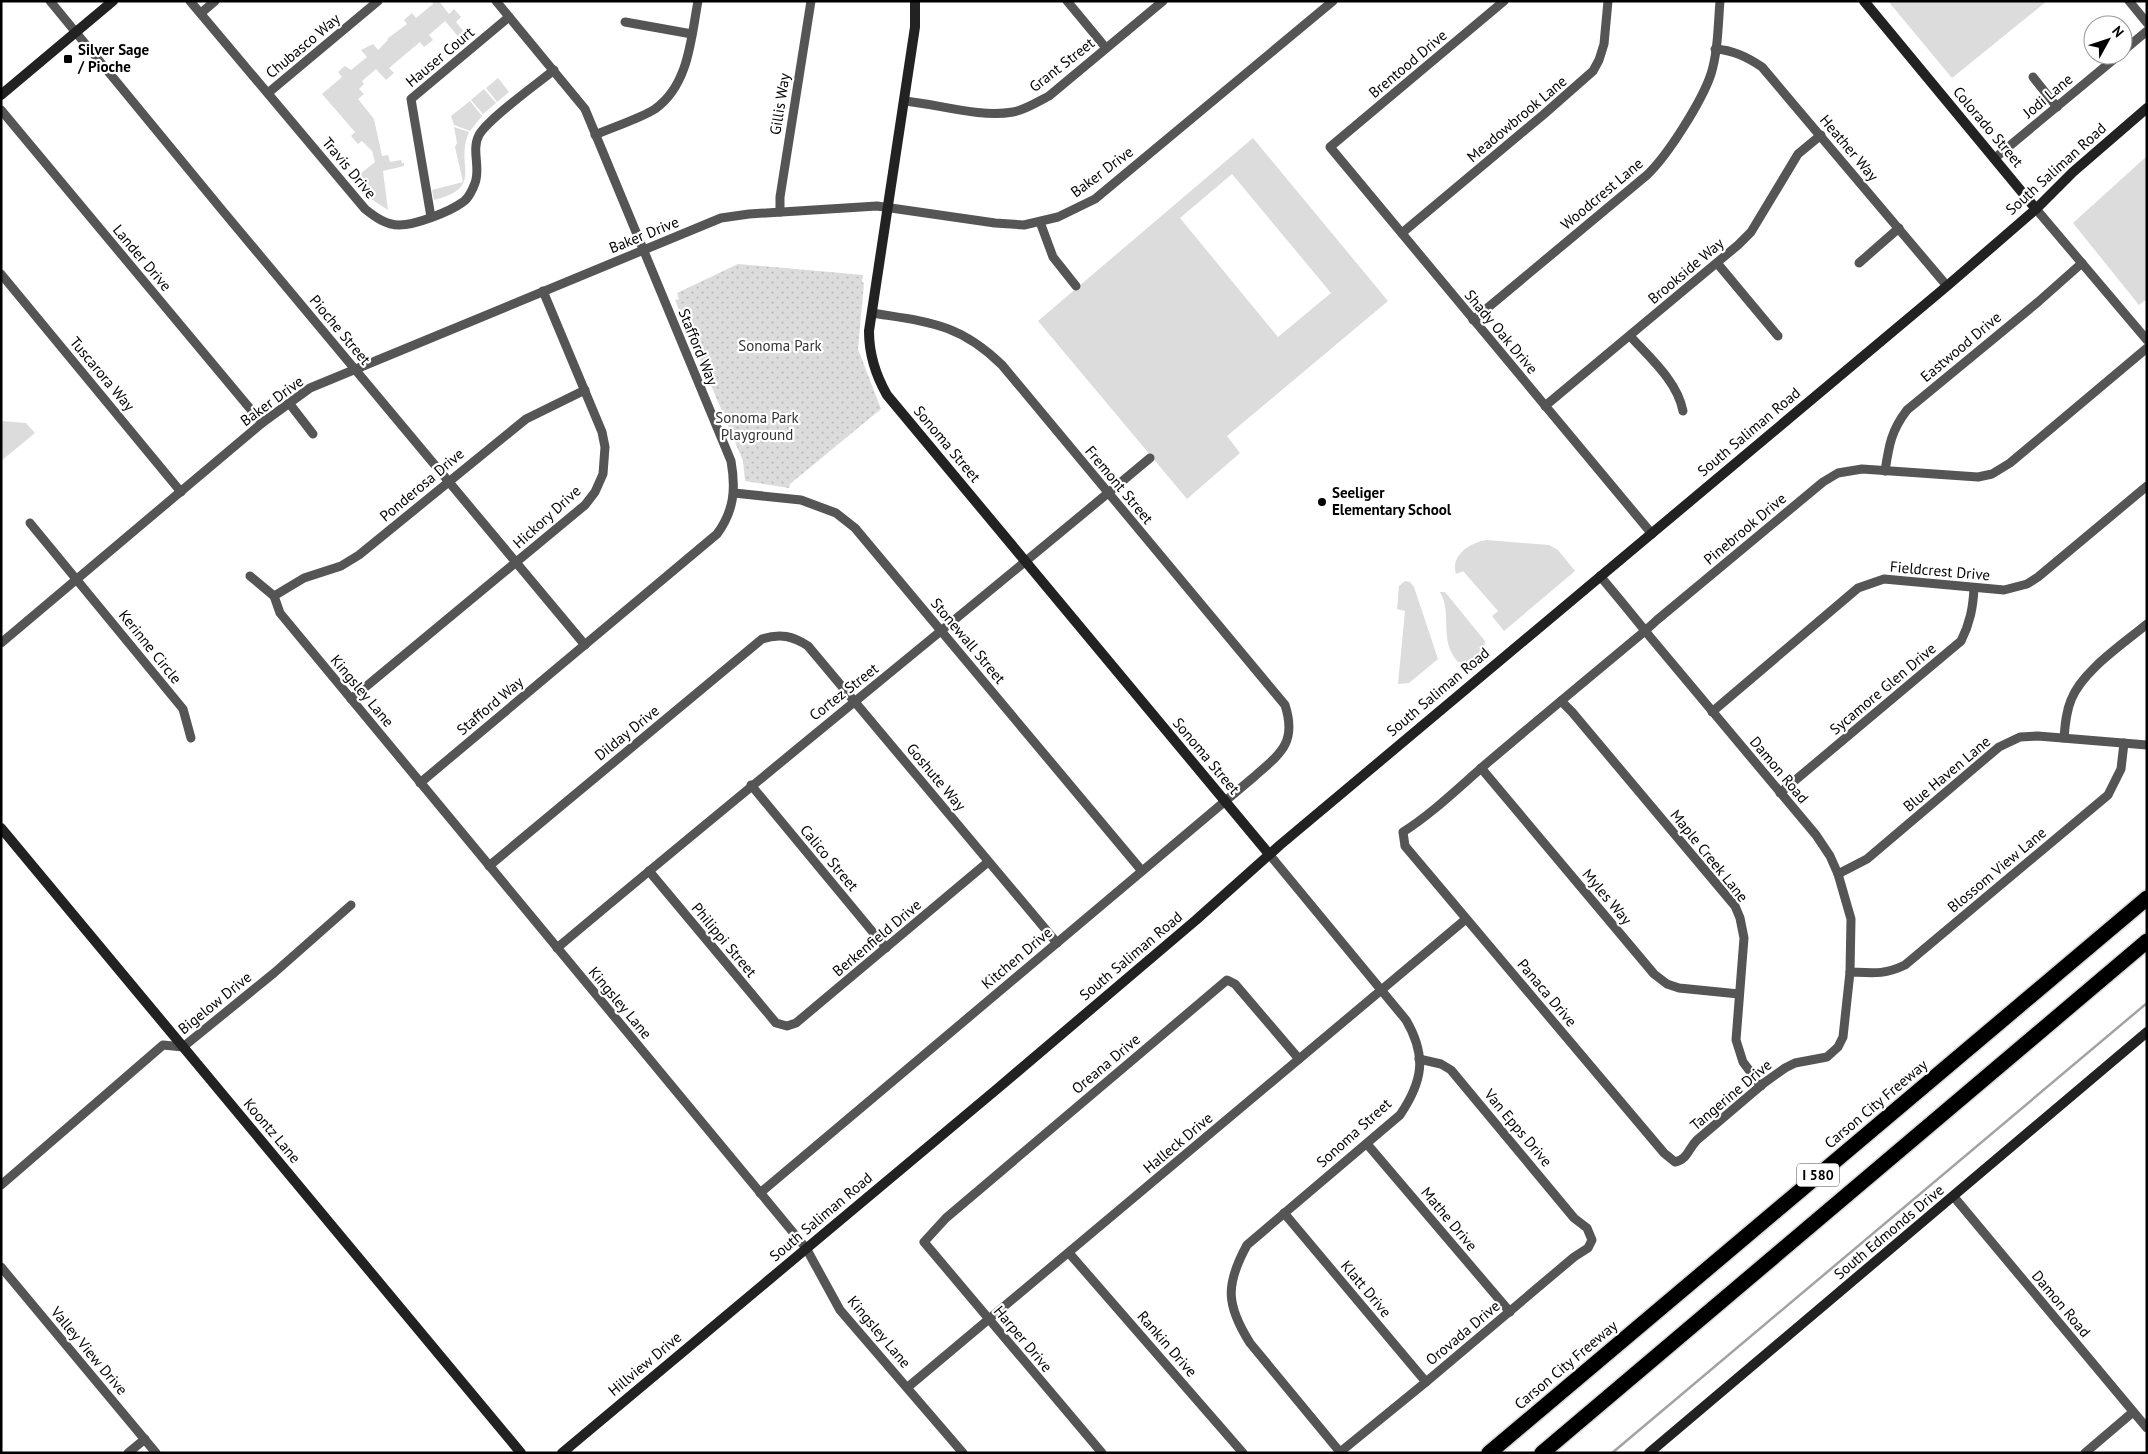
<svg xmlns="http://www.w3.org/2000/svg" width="2148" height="1454" viewBox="0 0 2148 1454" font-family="'PT Sans',sans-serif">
	<defs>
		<pattern id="park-dots" width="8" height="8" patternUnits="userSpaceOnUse" patternTransform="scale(1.25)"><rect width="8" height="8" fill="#dcdcdc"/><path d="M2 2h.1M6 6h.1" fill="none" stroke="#bbb" stroke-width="1.8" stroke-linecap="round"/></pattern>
	</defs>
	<rect width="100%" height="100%" fill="#fff"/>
	<g fill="#dcdcdc" fill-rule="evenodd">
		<polygon points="432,1 439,1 449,14 454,9 461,17 456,22 468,37 463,42 445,21 429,35 433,40 424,47 420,42 389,68 394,73 386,80 376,69 362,81 364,84 359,89 364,94 358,99 374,119 382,156 388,155 390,162 401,160 402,163 404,163 404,166 383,171 388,210 371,199 354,179 375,162 372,151 362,141 358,144 351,136 355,132 322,94 342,77 338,72 345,66 351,70 367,57 361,50 373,44 378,50 388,40 387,39 407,24 404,20 412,13 416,18 433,4"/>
		<polygon points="1888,1 2047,1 1952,78"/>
		<polygon points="498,78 509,92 497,102 486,88"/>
		<polygon points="484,89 496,103 483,114 471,100"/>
		<polygon points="470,101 482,116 470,131 454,125 451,116"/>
		<path d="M 454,127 L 469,132 C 454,166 486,187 434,200 L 432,190 L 463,182 L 455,147 L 457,143 Z"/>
		<path d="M 1253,138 L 1388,301 L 1227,436 L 1240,453 L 1187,499 L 1038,321 ZM 1232,174 L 1331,293 L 1278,337 L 1180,218 Z"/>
		<polygon points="2147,156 2147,299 2139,305 2073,223"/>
		<polygon points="1,421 26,423 35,433 1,461"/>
		<path d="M 1487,540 L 1549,545 L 1558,550 L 1575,571 L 1504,631 L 1492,616 L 1498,611 L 1463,571 L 1456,574 C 1450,556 1470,542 1487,540 Z"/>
		<polygon points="1405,581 1410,582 1414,587 1438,659 1409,683 1398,684 1405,611 1397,609 1399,586"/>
		<path d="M 1440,592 L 1445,592 L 1485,641 L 1484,649 L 1466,664 L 1458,662 C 1438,640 1453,614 1440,592 Z"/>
	</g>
	<polygon fill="url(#park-dots)" points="738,264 863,275 862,282 864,283 858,349 881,409 790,484 789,488 745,481 743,461 675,300 679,299 677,293"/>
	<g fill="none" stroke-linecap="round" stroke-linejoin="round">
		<polyline stroke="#a3a3a3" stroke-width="2.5" points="1612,1453 2147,1003"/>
		<defs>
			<g id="highway">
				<polyline points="1489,1453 2147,898"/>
				<polyline points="1542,1453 2147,941"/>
			</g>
		</defs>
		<use href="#highway" stroke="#dbdbdb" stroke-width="18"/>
		<g stroke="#555" stroke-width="9">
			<polyline points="50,1 222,210 585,645"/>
			<path d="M 190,1 L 365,209 C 375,217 386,225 399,225 C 416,225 449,212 463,202 C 468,199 473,189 475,183 C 481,168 471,150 479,135 C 489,118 537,84 554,70"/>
			<polyline points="1067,1 1106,48"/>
			<polyline points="1504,1 1330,147 1652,534"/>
			<polyline points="2129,1 2147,23"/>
			<polyline points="201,13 215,1"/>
			<polyline points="625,22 692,34"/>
			<path d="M 1715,49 C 1733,50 1747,57 1762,67 L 1947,286"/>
			<polyline points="2123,51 2147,31"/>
			<polyline points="2033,77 2057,107"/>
			<polyline points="268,93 378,1"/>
			<path d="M 904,101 C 938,104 979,118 1013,112 C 1025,110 1037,102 1049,96 L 1163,1"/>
			<polyline points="1,110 262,423"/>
			<path d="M 595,135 C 613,127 639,119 655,109 C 689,85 691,38 698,1"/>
			<polyline points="1995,158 2119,55"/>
			<polyline points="2036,209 2147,340"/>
			<polyline points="780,212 780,197 811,1"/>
			<polyline points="431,217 411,99 509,17"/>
			<polyline points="1040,222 1053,257 1076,286"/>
			<polyline points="1402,233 1543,115 1593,71 1599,60 1604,44 1608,1"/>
			<polyline points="1717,263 1778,336"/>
			<polyline points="1859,263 1899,228"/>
			<polyline points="1,274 181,492"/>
			<path d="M 1473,320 L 1647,175 C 1668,155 1702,101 1711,74 C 1718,52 1718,25 1720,1"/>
			<path d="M 1630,336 C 1650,358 1677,381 1683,411"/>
			<polyline points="289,403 313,434"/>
			<polyline points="1545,406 1738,245 1751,232 1798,154 1821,135"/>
			<path d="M 1885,471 C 1889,445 1891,431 1907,410 L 2038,302 L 2082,263"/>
			<polyline points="734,493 801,500 836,513 855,528 1142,871"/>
			<polyline points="30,523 183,709 191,738"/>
			<polyline points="250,576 274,596 280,613 806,1248 840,1310 963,1453"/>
			<path d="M 1600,576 C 1617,596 1634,617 1651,638 L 1816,835 L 1830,856 L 1838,874 L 1851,919 L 1850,972 L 1843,1037 L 1838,1047 L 1827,1057 L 1795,1063 L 1785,1068 L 1764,1083 L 1697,1140 C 1688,1149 1688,1159 1675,1162 L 1664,1153 L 1405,846 L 1403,832 C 1433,813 1459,787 1486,764 C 1539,719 1592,675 1645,631 L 1657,620 L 1823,482 L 1838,473 L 1862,469 L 1978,477 L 1992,474 L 2010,463 L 2147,348"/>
			<polyline points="274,596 304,578 341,566 359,555 526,419 585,390"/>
			<polyline points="1,643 262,423 310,388 721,218 749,214 877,206 995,223 1024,225 1058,217 1095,199 1333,1"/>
			<polyline points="351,699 585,505 595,492 603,474 605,447 602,432 543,291"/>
			<polyline points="1561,701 1572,712 1735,906 1740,918 1744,938 1736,1040 1743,1062 1761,1086"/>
			<polyline points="1712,712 1858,588 1884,579 2004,590 2027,584 2038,577 2147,486"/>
			<path d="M 2064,738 C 2065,725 2066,712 2071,700 C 2082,671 2123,644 2147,624"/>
			<polyline points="1481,768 1654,974 1667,984 1679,988 1739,994"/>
			<path d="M 420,783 L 717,534 C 734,511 736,489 731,461 L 585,109 L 496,1"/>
			<polyline points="751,785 886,948"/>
			<path d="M 1780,793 L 1961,641 C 1970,623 1973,608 1974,588"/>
			<path d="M 1269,854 L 1406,1020 C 1427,1056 1423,1081 1400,1115 L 1247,1245 C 1225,1285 1226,1305 1250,1343 L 1340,1452"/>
			<path d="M 489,866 L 762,639 C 780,633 793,636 808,646 L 1057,943"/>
			<polyline points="649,871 776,1023 787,1026 796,1023 988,862"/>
			<polyline points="1838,874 1867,859 1999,747 2020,737 2038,736 2147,745"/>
			<path d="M 557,948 C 753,783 953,623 1150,458"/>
			<path d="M 1850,972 C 1873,973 1884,975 1905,965 L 2108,795 L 2121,769 L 2124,743"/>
			<polyline points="1367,1144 1510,1312"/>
			<polyline points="1,1185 163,1045 183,1047 274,973 351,905"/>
			<path d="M 760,1193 L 1255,776 C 1281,753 1297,742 1285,705 L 1002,365 C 959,323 928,322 872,313"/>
			<polyline points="1954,1197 2147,1428"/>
			<polyline points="1284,1213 1426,1382"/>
			<polyline points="1069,1253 1243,1453"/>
			<polyline points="1,1267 156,1453"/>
			<polyline points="908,1387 1466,919"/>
			<polyline points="128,1453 145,1439"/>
			<polyline points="1102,1453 924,1242 946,1218 1227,980 1235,984 1299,1059"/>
			<polyline points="1339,1453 1426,1382 1574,1257 1588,1248 1592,1240 1587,1228 1574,1218 1451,1070 1441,1064 1419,1059"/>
			<polyline points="2085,1453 2133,1412"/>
		</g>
		<g stroke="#222" stroke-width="10">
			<path d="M 915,1 L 915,27 L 869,331 C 869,355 875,374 887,395 L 1269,854"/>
			<polyline points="1864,1 2036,209"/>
			<polyline points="1,95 113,1"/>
			<polyline points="1,828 521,1453"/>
			<polyline points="562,1453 997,1089 1196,920 1280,845 1947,286 2036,209 2073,172 2147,108"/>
			<polyline points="1649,1453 2147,1032"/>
		</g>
		<use href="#highway" stroke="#000" stroke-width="15"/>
	</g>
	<g fill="#000" stroke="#fff" stroke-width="2">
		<rect x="63" y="54" width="10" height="10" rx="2.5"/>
		<circle cx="1322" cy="502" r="5"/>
	</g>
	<g text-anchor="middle" stroke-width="4.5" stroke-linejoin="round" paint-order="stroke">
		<rect fill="#fff" stroke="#4c4c4c" stroke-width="1" x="1797" y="1163.5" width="42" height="23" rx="4"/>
		<g font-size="14" font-weight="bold" fill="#000">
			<text x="1818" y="1180">I 580</text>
		</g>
		<g font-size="15" fill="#000" stroke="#fff">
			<text transform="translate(303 46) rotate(-40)" y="5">Chubasco Way</text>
			<text transform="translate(440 57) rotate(-40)" y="5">Hauser Court</text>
			<text transform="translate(1408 64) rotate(-40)" y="5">Brentood Drive</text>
			<text transform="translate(1062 65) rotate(-38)" y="5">Grant Street</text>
			<text transform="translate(2048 96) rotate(-40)" y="5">Jodi Lane</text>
			<text transform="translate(780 104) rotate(-81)" y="5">Gillis Way</text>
			<text transform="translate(1517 119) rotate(-40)" y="5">Meadowbrook Lane</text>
			<text transform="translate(1988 127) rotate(50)" y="5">Colorado Street</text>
			<text transform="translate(1849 148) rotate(50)" y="5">Heather Way</text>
			<text transform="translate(349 168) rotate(50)" y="5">Travis Drive</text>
			<text transform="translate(2056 169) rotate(-42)" y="5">South Saliman Road</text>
			<text transform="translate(1102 172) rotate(-37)" y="5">Baker Drive</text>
			<text transform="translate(1602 194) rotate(-40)" y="5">Woodcrest Lane</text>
			<text transform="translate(644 235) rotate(-22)" y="5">Baker Drive</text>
			<text transform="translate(142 258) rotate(50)" y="5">Lander Drive</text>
			<text transform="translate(1686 271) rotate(-40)" y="5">Brookside Way</text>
			<text transform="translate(340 330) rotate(50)" y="5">Pioche Street</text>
			<text transform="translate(1501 332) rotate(50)" y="5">Shady Oak Drive</text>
			<text transform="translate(698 347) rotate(68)" y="5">Stafford Way</text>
			<text transform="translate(1961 347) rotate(-40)" y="5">Eastwood Drive</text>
			<text transform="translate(102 374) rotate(50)" y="5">Tuscarora Way</text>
			<text transform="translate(272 401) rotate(-36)" y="5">Baker Drive</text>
			<text transform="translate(1749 432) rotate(-40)" y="5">South Saliman Road</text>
			<text transform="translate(947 444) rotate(50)" y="5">Sonoma Street</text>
			<text transform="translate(422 485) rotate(-40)" y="5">Ponderosa Drive</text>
			<text transform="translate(1119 485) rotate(50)" y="5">Fremont Street</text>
			<text transform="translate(547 517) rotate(-42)" y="5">Hickory Drive</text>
			<text transform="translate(1745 529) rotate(-40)" y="5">Pinebrook Drive</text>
			<text transform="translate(1940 571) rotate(5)" y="5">Fieldcrest Drive</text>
			<text transform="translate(968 641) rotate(50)" y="5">Stonewall Street</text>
			<text transform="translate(150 647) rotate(51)" y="5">Kerinne Circle</text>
			<text transform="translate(1883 689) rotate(-40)" y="5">Sycamore Glen Drive</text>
			<text transform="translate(362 691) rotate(50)" y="5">Kingsley Lane</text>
			<text transform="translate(844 692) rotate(-38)" y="5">Cortez Street</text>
			<text transform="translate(1438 692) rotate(-40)" y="5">South Saliman Road</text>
			<text transform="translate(490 706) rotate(-40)" y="5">Stafford Way</text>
			<text transform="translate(627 733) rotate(-39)" y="5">Dilday Drive</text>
			<text transform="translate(1206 756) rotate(50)" y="5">Sonoma Street</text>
			<text transform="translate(1779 770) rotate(50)" y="5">Damon Road</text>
			<text transform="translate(1947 774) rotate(-40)" y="5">Blue Haven Lane</text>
			<text transform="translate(936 777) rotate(50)" y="5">Goshute Way</text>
			<text transform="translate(1709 856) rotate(51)" y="5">Maple Creek Lane</text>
			<text transform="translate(829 858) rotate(50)" y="5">Calico Street</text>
			<text transform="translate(1997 870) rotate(-40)" y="5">Blossom View Lane</text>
			<text transform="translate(1607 897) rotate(50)" y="5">Myles Way</text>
			<text transform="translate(877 938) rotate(-40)" y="5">Berkenfield Drive</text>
			<text transform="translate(724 940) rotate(50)" y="5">Philippi Street</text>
			<text transform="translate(1131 956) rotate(-40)" y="5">South Saliman Road</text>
			<text transform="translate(1017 958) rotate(-40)" y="5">Kitchen Drive</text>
			<text transform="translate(1547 993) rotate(50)" y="5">Panaca Drive</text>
			<text transform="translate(215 1003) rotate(-39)" y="5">Bigelow Drive</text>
			<text transform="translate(620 1003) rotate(50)" y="5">Kingsley Lane</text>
			<text transform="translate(1106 1064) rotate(-40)" y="5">Oreana Drive</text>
			<text transform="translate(1731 1095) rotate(-40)" y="5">Tangerine Drive</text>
			<text transform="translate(1876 1104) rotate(-40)" y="5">Carson City Freeway</text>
			<text transform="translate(1518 1128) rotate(50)" y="5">Van Epps Drive</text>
			<text transform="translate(272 1131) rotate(50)" y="5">Koontz Lane</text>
			<text transform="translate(1354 1133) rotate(-42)" y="5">Sonoma Street</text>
			<text transform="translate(1178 1143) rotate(-40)" y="5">Halleck Drive</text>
			<text transform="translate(821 1217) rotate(-40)" y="5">South Saliman Road</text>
			<text transform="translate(1449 1219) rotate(50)" y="5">Mathe Drive</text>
			<text transform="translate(1889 1232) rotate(-40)" y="5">South Edmonds Drive</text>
			<text transform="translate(1366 1289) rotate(50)" y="5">Klatt Drive</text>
			<text transform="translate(2061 1304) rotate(50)" y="5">Damon Road</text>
			<text transform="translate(879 1332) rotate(50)" y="5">Kingsley Lane</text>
			<text transform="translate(1463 1333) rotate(-40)" y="5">Orovada Drive</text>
			<text transform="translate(1023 1339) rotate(50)" y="5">Harper Drive</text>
			<text transform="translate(1167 1344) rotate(49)" y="5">Rankin Drive</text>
			<text transform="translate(89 1351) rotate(50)" y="5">Valley View Drive</text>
			<text transform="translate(645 1364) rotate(-40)" y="5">Hillview Drive</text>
			<text transform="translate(1566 1365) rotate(-40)" y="5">Carson City Freeway</text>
		</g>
		<g font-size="15" font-weight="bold" fill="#000" stroke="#fff" text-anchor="start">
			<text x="78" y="55">Silver Sage<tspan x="78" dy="17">/ Pioche</tspan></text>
			<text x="1332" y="498">Seeliger<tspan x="1332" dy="17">Elementary School</tspan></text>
		</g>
		<g font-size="15" fill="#333" stroke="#fff">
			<text x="780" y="351">Sonoma Park</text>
			<text x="757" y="423">Sonoma Park<tspan x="757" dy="17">Playground</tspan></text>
		</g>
	</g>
	<rect width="2148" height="1454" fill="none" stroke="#000000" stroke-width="5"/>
	<g transform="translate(2108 40) rotate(50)"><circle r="24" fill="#ffffff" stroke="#999999"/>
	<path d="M0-4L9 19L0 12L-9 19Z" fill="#000000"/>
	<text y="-8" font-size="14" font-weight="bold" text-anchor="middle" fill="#000000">N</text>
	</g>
</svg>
